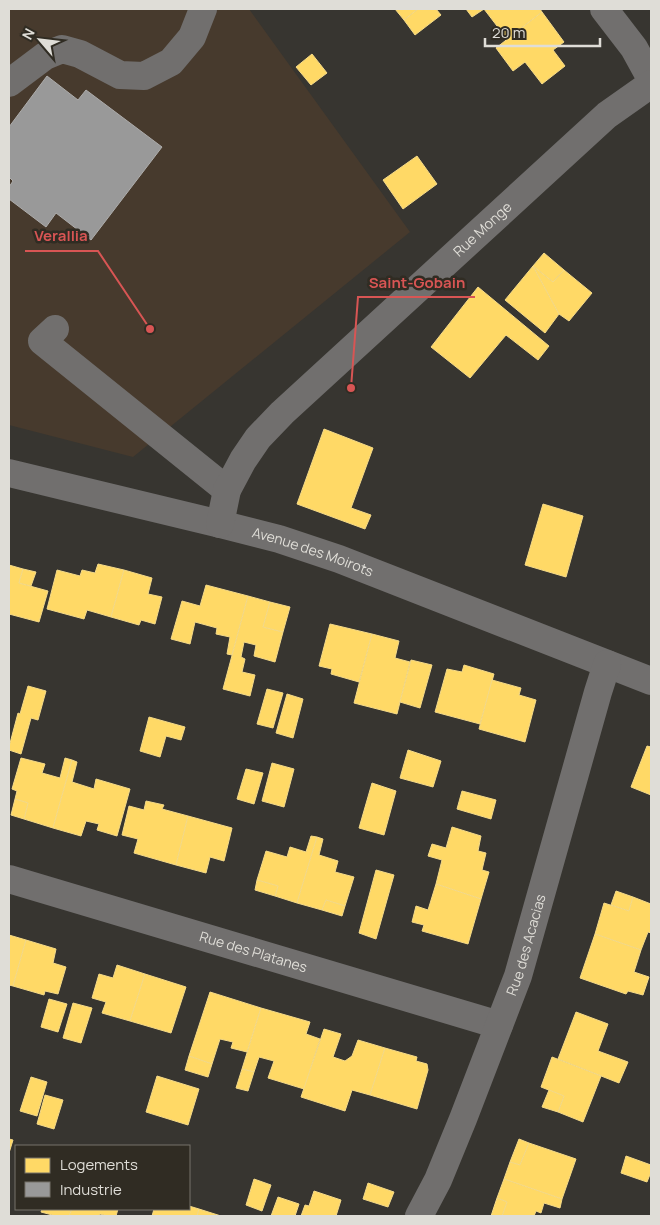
<svg xmlns="http://www.w3.org/2000/svg" width="660" height="1225" viewBox="0 0 660 1225" font-family="Manrope,sans-serif">
	<rect width="100%" height="100%" fill="#373530"/>
	<polygon fill="#473a2d" points="9,9 249,9 410,232 133,457 9,425"/>
	<g fill="#ffd966" stroke="#f5da88">
		<polygon points="395,9 418,9 404,20"/>
		<polygon points="418,9 436,9 441,15 415,35 404,20"/>
		<polygon points="466,9 484,9 472,17"/>
		<polygon points="484,9 540,9 542,12 507,39"/>
		<polygon points="542,12 564,42 553,50 565,66 542,84 525,62 513,71 496,48"/>
		<polygon points="312,54 327,73 311,85 296,67"/>
		<polygon points="417,156 437,184 403,209 383,180"/>
		<polygon points="544,253 564,270 553,282 533,266"/>
		<polygon points="533,266 559,314 545,333 505,300"/>
		<polygon points="533,266 553,282 564,270 592,293 569,321 559,314"/>
		<polygon points="478,287 549,346 538,360 506,335 470,378 431,347"/>
		<polygon points="324,429 373,448 351,508 371,515 365,529 297,504"/>
		<polygon points="543,504 583,516 566,577 525,565"/>
		<polygon points="98,564 124,570 111,617 87,610 84,619 47,609 57,570 80,576 82,570 95,573"/>
		<polygon points="9,565 23,569 19,583 48,591 39,622 9,614"/>
		<polygon points="23,569 36,572 31,586 19,583"/>
		<polygon points="124,570 152,578 148,594 162,597 155,624 141,620 139,625 111,617"/>
		<polygon points="206,585 248,596 232,655 227,654 230,637 216,634 217,628 195,622 190,644 171,639 182,601 200,606"/>
		<polygon points="248,596 270,602 263,627 283,632 275,662 254,656 256,645 244,642 241,657 245,659 242,672 255,675 250,696 223,689"/>
		<polygon points="270,602 290,607 283,632 263,627"/>
		<polygon points="330,624 372,634 359,682 331,674 332,669 319,666"/>
		<polygon points="372,634 399,641 395,658 410,662 397,714 354,703"/>
		<polygon points="411,660 432,665 420,708 400,702"/>
		<polygon points="464,665 494,674 480,724 435,712 447,669 462,672"/>
		<polygon points="492,680 521,688 519,695 536,700 525,742 479,729"/>
		<polygon points="28,686 46,691 38,720 31,718 21,754 9,750 9,747 18,713 20,714"/>
		<polygon points="267,689 283,693 273,728 257,724"/>
		<polygon points="287,694 303,699 293,738 276,733"/>
		<polygon points="149,717 185,727 181,740 166,736 160,757 140,751"/>
		<polygon points="647,746 651,747 651,795 631,787"/>
		<polygon points="408,750 441,761 433,787 400,778"/>
		<polygon points="21,758 45,764 42,773 60,778 65,758 72,760 53,828 24,819 28,803 15,799 17,791 12,789"/>
		<polygon points="72,760 77,762 72,782 94,789 96,779 130,789 117,836 97,830 99,824 86,821 81,836 53,828"/>
		<polygon points="272,763 294,769 284,807 262,801"/>
		<polygon points="246,769 263,773 254,804 237,799"/>
		<polygon points="372,783 396,791 384,835 359,828"/>
		<polygon points="462,791 496,800 491,819 457,809"/>
		<polygon points="15,799 28,803 24,819 11,815"/>
		<polygon points="146,801 164,805 162,809 188,816 176,865 134,853 138,839 122,835 129,806 144,810"/>
		<polygon points="188,816 232,828 224,861 210,857 206,873 176,865"/>
		<polygon points="452,827 481,836 478,851 486,853 482,870 489,872 481,899 436,884 442,860 428,856 432,844 446,848"/>
		<polygon points="311,836 317,837 297,903 275,896 278,886 257,880 266,851 287,857 290,847 306,852"/>
		<polygon points="317,837 323,839 319,855 338,861 335,872 354,877 345,906 326,900 322,910 297,903"/>
		<polygon points="376,870 394,875 376,939 359,933"/>
		<polygon points="257,880 278,886 275,896 255,890"/>
		<polygon points="436,884 481,899 468,944 422,931 424,925 412,922 416,906 428,910"/>
		<polygon points="616,891 633,897 629,911 611,905"/>
		<polygon points="633,897 651,904 651,933 648,932 641,950 595,934 604,903 629,911"/>
		<polygon points="326,900 345,906 342,916 322,910"/>
		<polygon points="595,934 641,950 634,972 649,977 643,995 628,991 626,994 580,978"/>
		<polygon points="9,935 26,940 13,986 9,985"/>
		<polygon points="26,940 56,949 53,963 66,967 58,994 45,991 44,995 13,986"/>
		<polygon points="117,965 145,974 130,1021 102,1013 106,1002 92,998 99,974 113,978"/>
		<polygon points="145,974 186,987 171,1033 130,1021"/>
		<polygon points="210,992 261,1008 247,1052 231,1048 233,1042 220,1039 212,1064 189,1056"/>
		<polygon points="49,999 67,1004 58,1032 41,1027"/>
		<polygon points="73,1003 92,1008 81,1043 63,1038"/>
		<polygon points="261,1008 310,1022 306,1034 320,1039 304,1089 268,1078 274,1061 259,1057 254,1072 242,1069"/>
		<polygon points="576,1012 608,1024 598,1051 628,1062 619,1083 558,1059"/>
		<polygon points="324,1029 341,1034 333,1057 345,1061 352,1056 358,1040 385,1048 370,1095 352,1090 345,1111 301,1097"/>
		<polygon points="385,1048 417,1057 416,1061 427,1064 428,1070 417,1109 370,1095"/>
		<polygon points="189,1056 212,1064 208,1077 185,1070"/>
		<polygon points="552,1057 601,1076 583,1122 558,1112 564,1096 541,1087"/>
		<polygon points="242,1069 254,1072 248,1091 236,1088"/>
		<polygon points="157,1076 199,1089 188,1125 146,1112"/>
		<polygon points="31,1077 47,1082 37,1116 20,1111"/>
		<polygon points="549,1090 564,1096 558,1112 542,1107"/>
		<polygon points="45,1095 63,1100 54,1129 37,1124"/>
		<polygon points="9,1139 13,1140 9,1153"/>
		<polygon points="519,1139 529,1143 520,1165 510,1162"/>
		<polygon points="529,1143 576,1159 562,1199 504,1179 510,1162 520,1165"/>
		<polygon points="626,1156 651,1165 651,1172 647,1182 621,1173"/>
		<polygon points="254,1179 271,1185 262,1211 246,1205"/>
		<polygon points="504,1179 562,1199 560,1208 544,1203 541,1213 536,1211 534,1216 502,1216 507,1202 497,1198"/>
		<polygon points="368,1183 394,1192 388,1207 363,1199"/>
		<polygon points="314,1191 341,1200 336,1216 301,1216 305,1205 309,1206"/>
		<polygon points="278,1197 299,1204 295,1216 271,1216"/>
		<polygon points="497,1198 507,1202 502,1216 491,1216"/>
		<polygon points="189,1206 199,1209 197,1216 152,1216 154,1209 189,1209"/>
		<polygon points="42,1209 72,1209 69,1216 56,1216 41,1212"/>
		<polygon points="72,1209 118,1209 116,1216 108,1216 100,1214 99,1216 69,1216"/>
		<polygon points="199,1209 221,1216 197,1216"/>
	</g>
	<polygon fill="#999" stroke="#aeadac" points="47,76 78,100 86,90 162,147 91,240 56,213 46,227 9,199 9,187 13,181 9,177 9,127"/>
	<g fill="none" stroke-linecap="round" stroke-linejoin="round">
		<g stroke="#716f6e" stroke-width="28">
			<polyline points="604,9 634,48 651,79"/>
			<polyline points="9,83 45,56 62,49 80,54 120,75 144,76 171,62 192,37 203,9"/>
			<polyline points="55,329 42,341 227,490"/>
			<path id="s1" d="M 9,473 L 220,524 L 279,539 L 339,559 L 651,681"/>
			<path id="s2" d="M 220,524 L 227,490 L 243,460 L 258,438 L 282,413 L 607,115 L 651,84"/>
			<path id="s3" d="M 9,879 L 499,1025"/>
			<path id="s4" d="M 419,1216 L 438,1180 L 463,1119 L 518,976 L 598,692 L 607,664"/>
		</g>
	</g>
	<g text-anchor="middle" stroke-width="5" stroke-linejoin="round" paint-order="stroke">
		<g font-size="14" fill="#dfddd7" stroke="#302c23">
			<text dy="5" stroke="none"><textPath href="#s2" startOffset="402">Rue Monge</textPath></text>
			<text dy="5" stroke="none"><textPath href="#s1" startOffset="314">Avenue des Moirots</textPath></text>
			<text dy="5" stroke="none"><textPath href="#s4" startOffset="292">Rue des Acacias</textPath></text>
			<text dy="5" stroke="none"><textPath href="#s3" startOffset="255">Rue des Platanes</textPath></text>
		</g>
	</g>
	<path fill="none" stroke="#d85554" stroke-width="2" d="M150 329L98 251H25M351 388L358 297H475"/>
	<g fill="#d85554" stroke="#302c23" stroke-width="2">
		<circle cx="150" cy="329" r="5"/>
		<circle cx="351" cy="388" r="5"/>
	</g>
	<g font-size="15" text-anchor="middle" font-weight="bold" fill="#d85554" stroke="#302c23" stroke-width="5" stroke-linejoin="round" paint-order="stroke">
		<text x="61" y="241">Verallia</text>
		<text x="417" y="288">Saint-Gobain</text>
	</g>
	<rect width="660" height="1225" fill="none" stroke="#dfddd7" stroke-width="20"/>
	<rect x="15" y="1145" width="175" height="65" fill="#302c23" stroke="#76736b"/>
	<rect x="25" y="1158" width="25" height="15" fill="#ffd966" stroke="#76736b"/>
	<text x="60" y="1170" font-size="15" fill="#dfddd7">Logements</text>
	<rect x="25" y="1182" width="25" height="15" fill="#999999" stroke="#76736b"/>
	<text x="60" y="1195" font-size="15" fill="#dfddd7">Industrie</text>
	<g transform="translate(40 40) rotate(298)" stroke="#302c23" stroke-width="4" paint-order="stroke">
	<path d="M0-4L9 19L0 12L-9 19Z" fill="#dfddd7"/>
	<text y="-8" font-size="14" font-weight="bold" text-anchor="middle" fill="#dfddd7">N</text>
	</g>
	<path d="M485 38v8h115v-8" fill="none" stroke="#dfddd7" stroke-width="2.5"/>
	<text x="492" y="38" font-size="15" fill="#dfddd7" stroke="#302c23" stroke-width="4" paint-order="stroke">20 m</text>
</svg>
